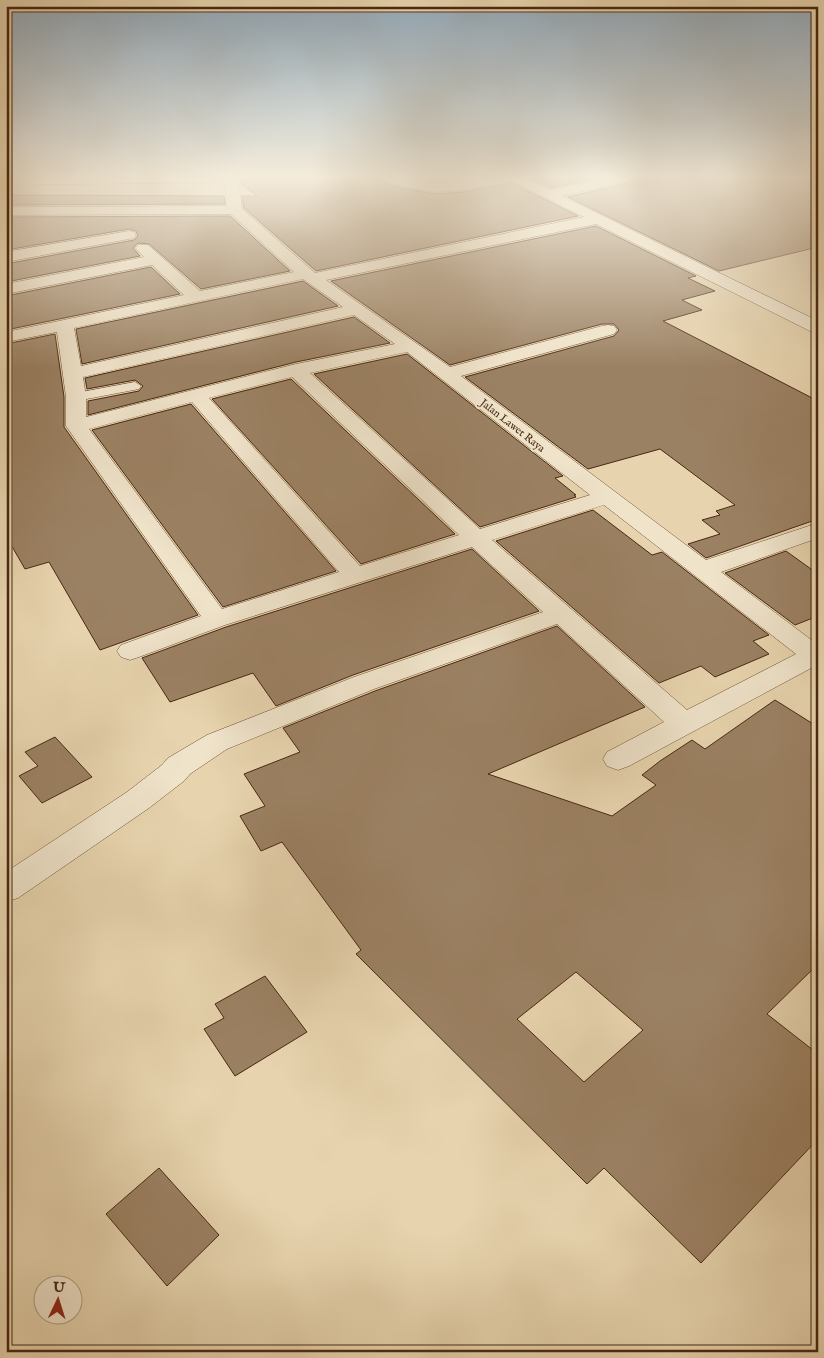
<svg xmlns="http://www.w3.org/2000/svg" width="824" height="1358" viewBox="0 0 824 1358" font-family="'IM FELL English',serif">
	<rect width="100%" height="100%" fill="#e7d4ae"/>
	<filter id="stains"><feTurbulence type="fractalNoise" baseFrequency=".004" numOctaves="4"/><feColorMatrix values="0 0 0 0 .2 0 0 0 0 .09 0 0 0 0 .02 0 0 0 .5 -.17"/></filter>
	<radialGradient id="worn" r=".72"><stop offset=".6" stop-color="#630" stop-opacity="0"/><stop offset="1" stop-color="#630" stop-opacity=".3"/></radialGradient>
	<g fill="#9b8163" stroke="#482811" fill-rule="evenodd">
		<polygon points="246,178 382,178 385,183 401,188 435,194 463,192 512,183 578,216 316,271 244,208 242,196 257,196 240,183"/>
		<polygon points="530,178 597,178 551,188"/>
		<polygon points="632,178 818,178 818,247 719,271 568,197 628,183"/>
		<polygon points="6,195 224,196 225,204 6,205"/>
		<polygon points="230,216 290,271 201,289 149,244 138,243 133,248 140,256 6,282 6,264 134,240 138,236 136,231 129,229 6,250 6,217"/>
		<polygon points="596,226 696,276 688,278 715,291 682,300 702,310 663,321 818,401 818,519 706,558 688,544 720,534 702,520 720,515 716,511 735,505 660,449 588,469 465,377 614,336 619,330 614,324 602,324 450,365 331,281"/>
		<polygon points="151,267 180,294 6,330 6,296"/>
		<polygon points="303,281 338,306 82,364 76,329"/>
		<polygon points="354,317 390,343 296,362 88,415 88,401 139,391 143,386 135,380 87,389 85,378"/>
		<polygon points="55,334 64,397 64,427 198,615 100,650 49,562 25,569 6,536 6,344"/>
		<polygon points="407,354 563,476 555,478 576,495 574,495 576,497 480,527 314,374"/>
		<polygon points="291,379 455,534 361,564 212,399"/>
		<polygon points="191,404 336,571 223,607 92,430"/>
		<polygon points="593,510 652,555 662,552 769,635 753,641 769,654 715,677 701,666 659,683 496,541"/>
		<polygon points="472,549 539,611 353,675 276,706 253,673 170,702 142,658 226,627"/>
		<polygon points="786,551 818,574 818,616 795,625 725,573"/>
		<path d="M 557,626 L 645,707 L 488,774 L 612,816 L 656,785 L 642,775 L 660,761 L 692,740 L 705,749 L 775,700 L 818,727 L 818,964 L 767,1014 L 818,1054 L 818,1139 L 701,1263 L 604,1168 L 587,1184 L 356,954 L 361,950 L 282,842 L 261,851 L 240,816 L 265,806 L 244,774 L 300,752 L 283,728 L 375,691 ZM 576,972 L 643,1030 L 584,1082 L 517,1019 Z"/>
		<polygon points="55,737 92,777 42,803 19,776 38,766 25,752"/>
		<polygon points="265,976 307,1032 235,1076 204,1029 224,1018 215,1004"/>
		<polygon points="159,1168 219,1235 167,1286 106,1214"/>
	</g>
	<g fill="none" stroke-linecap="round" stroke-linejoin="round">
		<defs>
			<polygon id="lane" points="135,382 141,386 139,389 76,401 70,397 76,393"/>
			<g id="street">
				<path d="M 225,178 L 244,178 L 238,182 L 242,209 L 315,273 L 584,217 L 512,181 L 463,190 L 435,192 L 402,186 L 386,181 L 384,178 L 404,178 L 435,184 L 485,178 L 526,178 L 551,190 L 605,178 L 630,178 L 628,181 L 562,196 L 818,321 L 818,333 L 812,332 L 596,224 L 326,280 L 450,367 L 602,326 L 608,325 L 614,326 L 617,330 L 614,334 L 461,376 L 706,560 L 818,523 L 818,538 L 721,572 L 818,645 L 818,667 L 815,666 L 629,766 L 618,770 L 607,766 L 603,759 L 607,752 L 664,722 L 557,624 L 374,689 L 227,749 L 190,774 L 184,781 L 149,808 L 18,898 L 6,902 L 6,872 L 127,792 L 162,765 L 168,758 L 207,735 L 354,677 L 543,612 L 472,547 L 225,625 L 139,657 L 130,660 L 121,657 L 117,651 L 121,645 L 201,616 L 66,426 L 66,397 L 57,332 L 6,342 L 6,332 L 184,295 L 152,265 L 6,294 L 6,284 L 144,257 L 135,248 L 138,245 L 148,245 L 200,291 L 294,272 L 231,214 L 6,215 L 6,207 L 227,206 ZM 303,279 L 343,307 L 81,366 L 74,328 ZM 354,315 L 395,344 L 296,364 L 86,417 L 86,397 L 83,377 ZM 407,352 L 590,495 L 480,529 L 310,373 ZM 292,377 L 459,535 L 360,566 L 209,398 ZM 192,402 L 339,572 L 222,609 L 89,429 ZM 604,505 L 796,654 L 687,710 L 492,540 Z"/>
				<polygon points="129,231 134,232 136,235 134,238 6,262 6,252"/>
			</g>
			<polygon id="secondary" points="6,178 239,178 232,182 6,185"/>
		</defs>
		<use href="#lane" stroke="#705338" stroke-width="1"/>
		<use href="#street" stroke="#705338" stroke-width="1"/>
		<use href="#secondary" stroke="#482811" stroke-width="1"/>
		<use href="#lane" fill="#efe3ca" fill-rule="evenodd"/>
		<use href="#street" fill="#efe3ca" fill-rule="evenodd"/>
		<use href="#secondary" fill="#efe3ca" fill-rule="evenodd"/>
	</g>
	<linearGradient id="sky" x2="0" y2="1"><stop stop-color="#92aabc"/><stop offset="0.48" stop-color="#f4ecdb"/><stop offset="1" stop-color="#f4ecdb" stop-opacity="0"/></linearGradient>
	<rect width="824" height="368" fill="url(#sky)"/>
	<g text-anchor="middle" stroke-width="4" stroke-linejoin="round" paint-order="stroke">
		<g font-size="11" fill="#482811" stroke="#efe3ca">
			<text transform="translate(513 425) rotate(38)" y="4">Jalan Lawet Raya</text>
		</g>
	</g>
	<rect width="824" height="1358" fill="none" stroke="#e7d4ae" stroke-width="25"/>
	<rect x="8" y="8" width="809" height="1343" fill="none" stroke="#482811" stroke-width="2.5"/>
	<rect x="12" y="12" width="799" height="1333" fill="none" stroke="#482811"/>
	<g transform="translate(58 1300) rotate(4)"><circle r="24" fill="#efe3ca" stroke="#ac9880"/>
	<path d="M0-4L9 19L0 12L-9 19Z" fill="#8f2418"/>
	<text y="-8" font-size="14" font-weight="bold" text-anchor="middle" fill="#482811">U</text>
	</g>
	<rect width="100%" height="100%" filter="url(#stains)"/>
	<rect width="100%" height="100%" fill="url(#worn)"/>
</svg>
